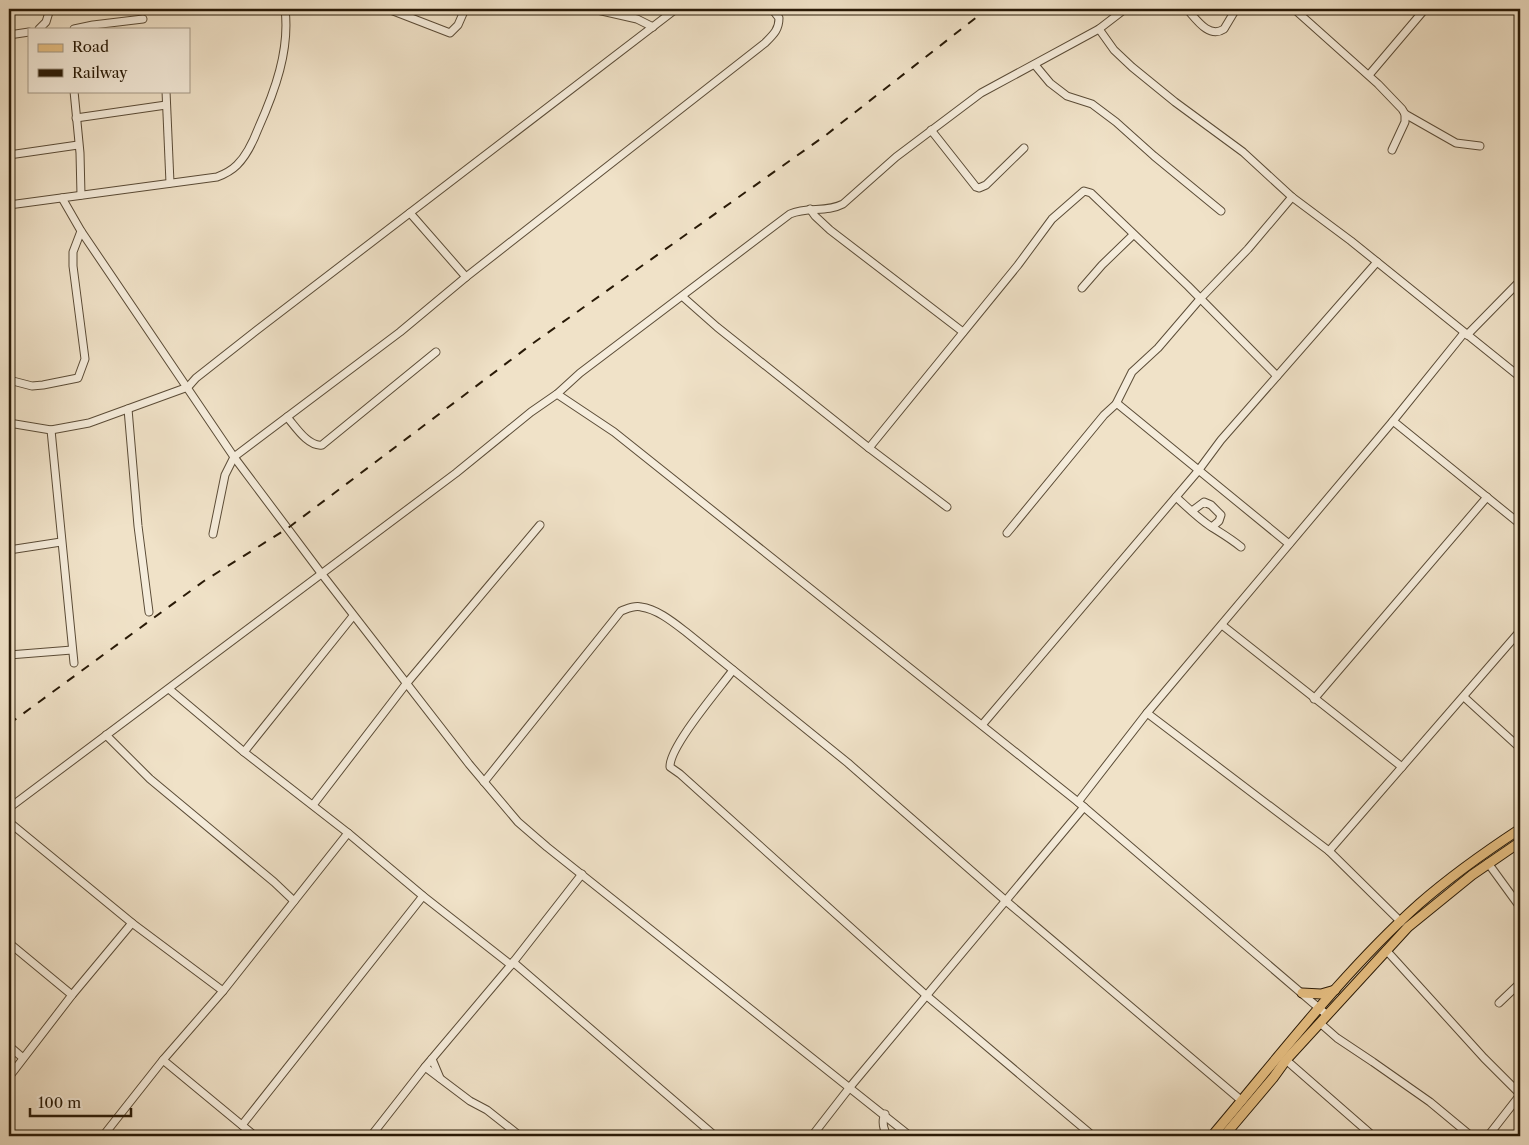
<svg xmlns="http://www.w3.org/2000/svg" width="1529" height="1145" viewBox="0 0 1529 1145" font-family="'Libre Caslon Text',serif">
	<rect width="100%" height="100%" fill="#f0e2c8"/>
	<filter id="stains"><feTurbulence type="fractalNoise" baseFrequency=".004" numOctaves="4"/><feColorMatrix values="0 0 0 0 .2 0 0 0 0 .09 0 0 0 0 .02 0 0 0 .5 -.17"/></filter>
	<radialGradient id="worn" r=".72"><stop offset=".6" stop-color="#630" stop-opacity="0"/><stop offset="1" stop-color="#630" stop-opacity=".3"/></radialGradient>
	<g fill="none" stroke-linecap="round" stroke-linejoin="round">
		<defs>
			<g id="minor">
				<polyline points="388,9 450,33 458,25 465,9"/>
				<polyline points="593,9 637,19 653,27"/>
				<path d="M 1187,9 C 1196,19 1209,39 1224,29 L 1236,9"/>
				<polyline points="1294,9 1378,84 1402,109 1405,114 1405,122 1392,150"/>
				<polyline points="39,29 46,22 50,9"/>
				<polyline points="74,29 93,25 143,19"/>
				<polyline points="1099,29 1114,50 1132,67 1175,102 1243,152 1292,197 1351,241 1520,377"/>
				<polyline points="9,35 29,32"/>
				<polyline points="1035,65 1050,83 1067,96 1092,104 1116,122 1154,156 1221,211"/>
				<polyline points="1369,75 1425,9"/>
				<polyline points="74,91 80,153 81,195"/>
				<polyline points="166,91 170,183"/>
				<polyline points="1405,114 1456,143 1480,146"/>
				<polyline points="76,118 166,105"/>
				<polyline points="931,130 976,187 979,188 986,185 1024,148"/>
				<polyline points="9,155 78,145"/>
				<polyline points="62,198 81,231 234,457 321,573 469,764 518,822 547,847 910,1136"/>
				<path d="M 9,205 L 217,177 C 225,174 231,171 237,165 C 247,155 253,142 258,129 C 275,91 290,50 285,9"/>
				<polyline points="810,209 815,216 830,230 963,332"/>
				<polyline points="410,213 466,277"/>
				<polyline points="1082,288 1102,265 1133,235"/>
				<polyline points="683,297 717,327 869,448 947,507"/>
				<polyline points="1467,335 1520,281"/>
				<polyline points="9,380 32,386 43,385 78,378 85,359 73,266 73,252 81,231"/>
				<path d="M 557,394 L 580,373 L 790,214 C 808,206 826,213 843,204 L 896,157 L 981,93 L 1099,29 L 1125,9"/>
				<polyline points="1116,404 1132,372 1158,348 1200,299 1248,249 1292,197"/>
				<polyline points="128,409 138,526 149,612"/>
				<path d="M 287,417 C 295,426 308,447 322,445 L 436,352"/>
				<polyline points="1393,421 1520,524"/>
				<polyline points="9,423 51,430 89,423 188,387 196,378 257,330 676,9"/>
				<polyline points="51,430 74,663"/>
				<polyline points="869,448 1018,265 1052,219 1084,191 1091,193 1188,286 1277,376"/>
				<path d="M 1176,497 C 1187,507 1198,518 1210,526 C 1221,533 1230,538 1241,547"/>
				<polyline points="1192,511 1204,502 1211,505 1221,515 1219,521 1212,527"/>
				<polyline points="1007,533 1104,415 1116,404 1119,405 1289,544"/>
				<path d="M 213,534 L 225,475 L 234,457 L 400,332 L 466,277 L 765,43 C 773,35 779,30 779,18 L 772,9"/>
				<polyline points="9,550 61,542"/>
				<polyline points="1222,625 1402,767"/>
				<polyline points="9,655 72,650"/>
				<path d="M 733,670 C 719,689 669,747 670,767 L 680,774 L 927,996 L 1093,1136"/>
				<polyline points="169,689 244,752 348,833 423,896 511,965"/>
				<polyline points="1464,697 1520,748"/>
				<polyline points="1314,699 1487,497"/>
				<polyline points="1147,713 1329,851 1401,922"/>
				<polyline points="982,725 1198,471 1221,440 1377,262"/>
				<polyline points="106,735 150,779 274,882 294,901"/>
				<polyline points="244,752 353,616"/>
				<path d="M 484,782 L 621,611 C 627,609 634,605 641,607 C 657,609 673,622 686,632 L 848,763 L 1006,901 L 1242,1101"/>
				<polyline points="1078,802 1147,713 1393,421 1464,333"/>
				<polyline points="313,805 406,684 540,525"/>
				<polyline points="9,808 456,473 531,412 557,394 614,432 1078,802 1327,1015"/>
				<polyline points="9,822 132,923 223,991"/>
				<polyline points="1329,851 1520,631"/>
				<polyline points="1488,863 1520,907"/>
				<polyline points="9,943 72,995"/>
				<polyline points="1386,950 1484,1058 1520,1094"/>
				<polyline points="513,962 715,1136"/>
				<polyline points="1499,1003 1520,983"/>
				<polyline points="1320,1023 1337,1038 1373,1062 1430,1102 1471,1136"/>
				<polyline points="9,1046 23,1058"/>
				<polyline points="432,1059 440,1078"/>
				<polyline points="163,1060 255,1136"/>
				<polyline points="1286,1060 1373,1136"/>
				<polyline points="425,1067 470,1101 487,1110 520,1136"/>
				<polyline points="9,1077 72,995 132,923"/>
				<path d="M 885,1114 C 881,1122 884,1129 887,1136"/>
				<polyline points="242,1125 423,896"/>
				<polyline points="103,1136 163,1060 223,991 348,833"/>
				<polyline points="371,1136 425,1067 511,965 582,874"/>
				<polyline points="812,1136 850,1087 1084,807"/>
				<polyline points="1488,1136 1520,1095"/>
			</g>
			<g id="major">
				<polyline points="1302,993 1321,994 1335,990"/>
				<path d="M 1212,1136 C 1279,1057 1342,973 1419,904 C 1451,876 1485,852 1520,829"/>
				<polyline points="1224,1136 1273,1078 1286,1060 1408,927 1472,875 1520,842"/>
			</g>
		</defs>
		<use href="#minor" stroke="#5b4c37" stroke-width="9"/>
		<use href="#major" stroke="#291a07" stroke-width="11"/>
		<use href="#minor" stroke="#f5ecdb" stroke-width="7"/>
		<use href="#major" stroke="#e8c184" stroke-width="9"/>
		<polyline stroke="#291a07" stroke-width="2" stroke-dasharray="9 9" stroke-linecap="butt" points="9,724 204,581 288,528 532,344 826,135 987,9"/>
	</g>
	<rect width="1529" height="1145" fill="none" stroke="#f0e2c8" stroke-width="30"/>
	<rect x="10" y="10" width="1509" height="1125" fill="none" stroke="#291a07" stroke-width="2.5"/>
	<rect x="15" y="15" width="1499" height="1115" fill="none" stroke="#291a07"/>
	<rect x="28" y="28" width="162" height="65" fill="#f5ecdb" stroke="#a39886"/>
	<rect x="38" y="44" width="25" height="8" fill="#e8c184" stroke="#a39886"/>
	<text x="72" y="52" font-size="15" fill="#291a07">Road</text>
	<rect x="38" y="69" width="25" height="8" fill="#291a07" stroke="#a39886"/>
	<text x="72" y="78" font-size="15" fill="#291a07">Railway</text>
	<path d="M30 1108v8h101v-8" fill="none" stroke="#291a07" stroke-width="2.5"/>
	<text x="38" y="1108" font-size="15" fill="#291a07" stroke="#f5ecdb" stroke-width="4" paint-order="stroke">100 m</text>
	<rect width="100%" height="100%" filter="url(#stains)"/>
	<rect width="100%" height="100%" fill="url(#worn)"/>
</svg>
